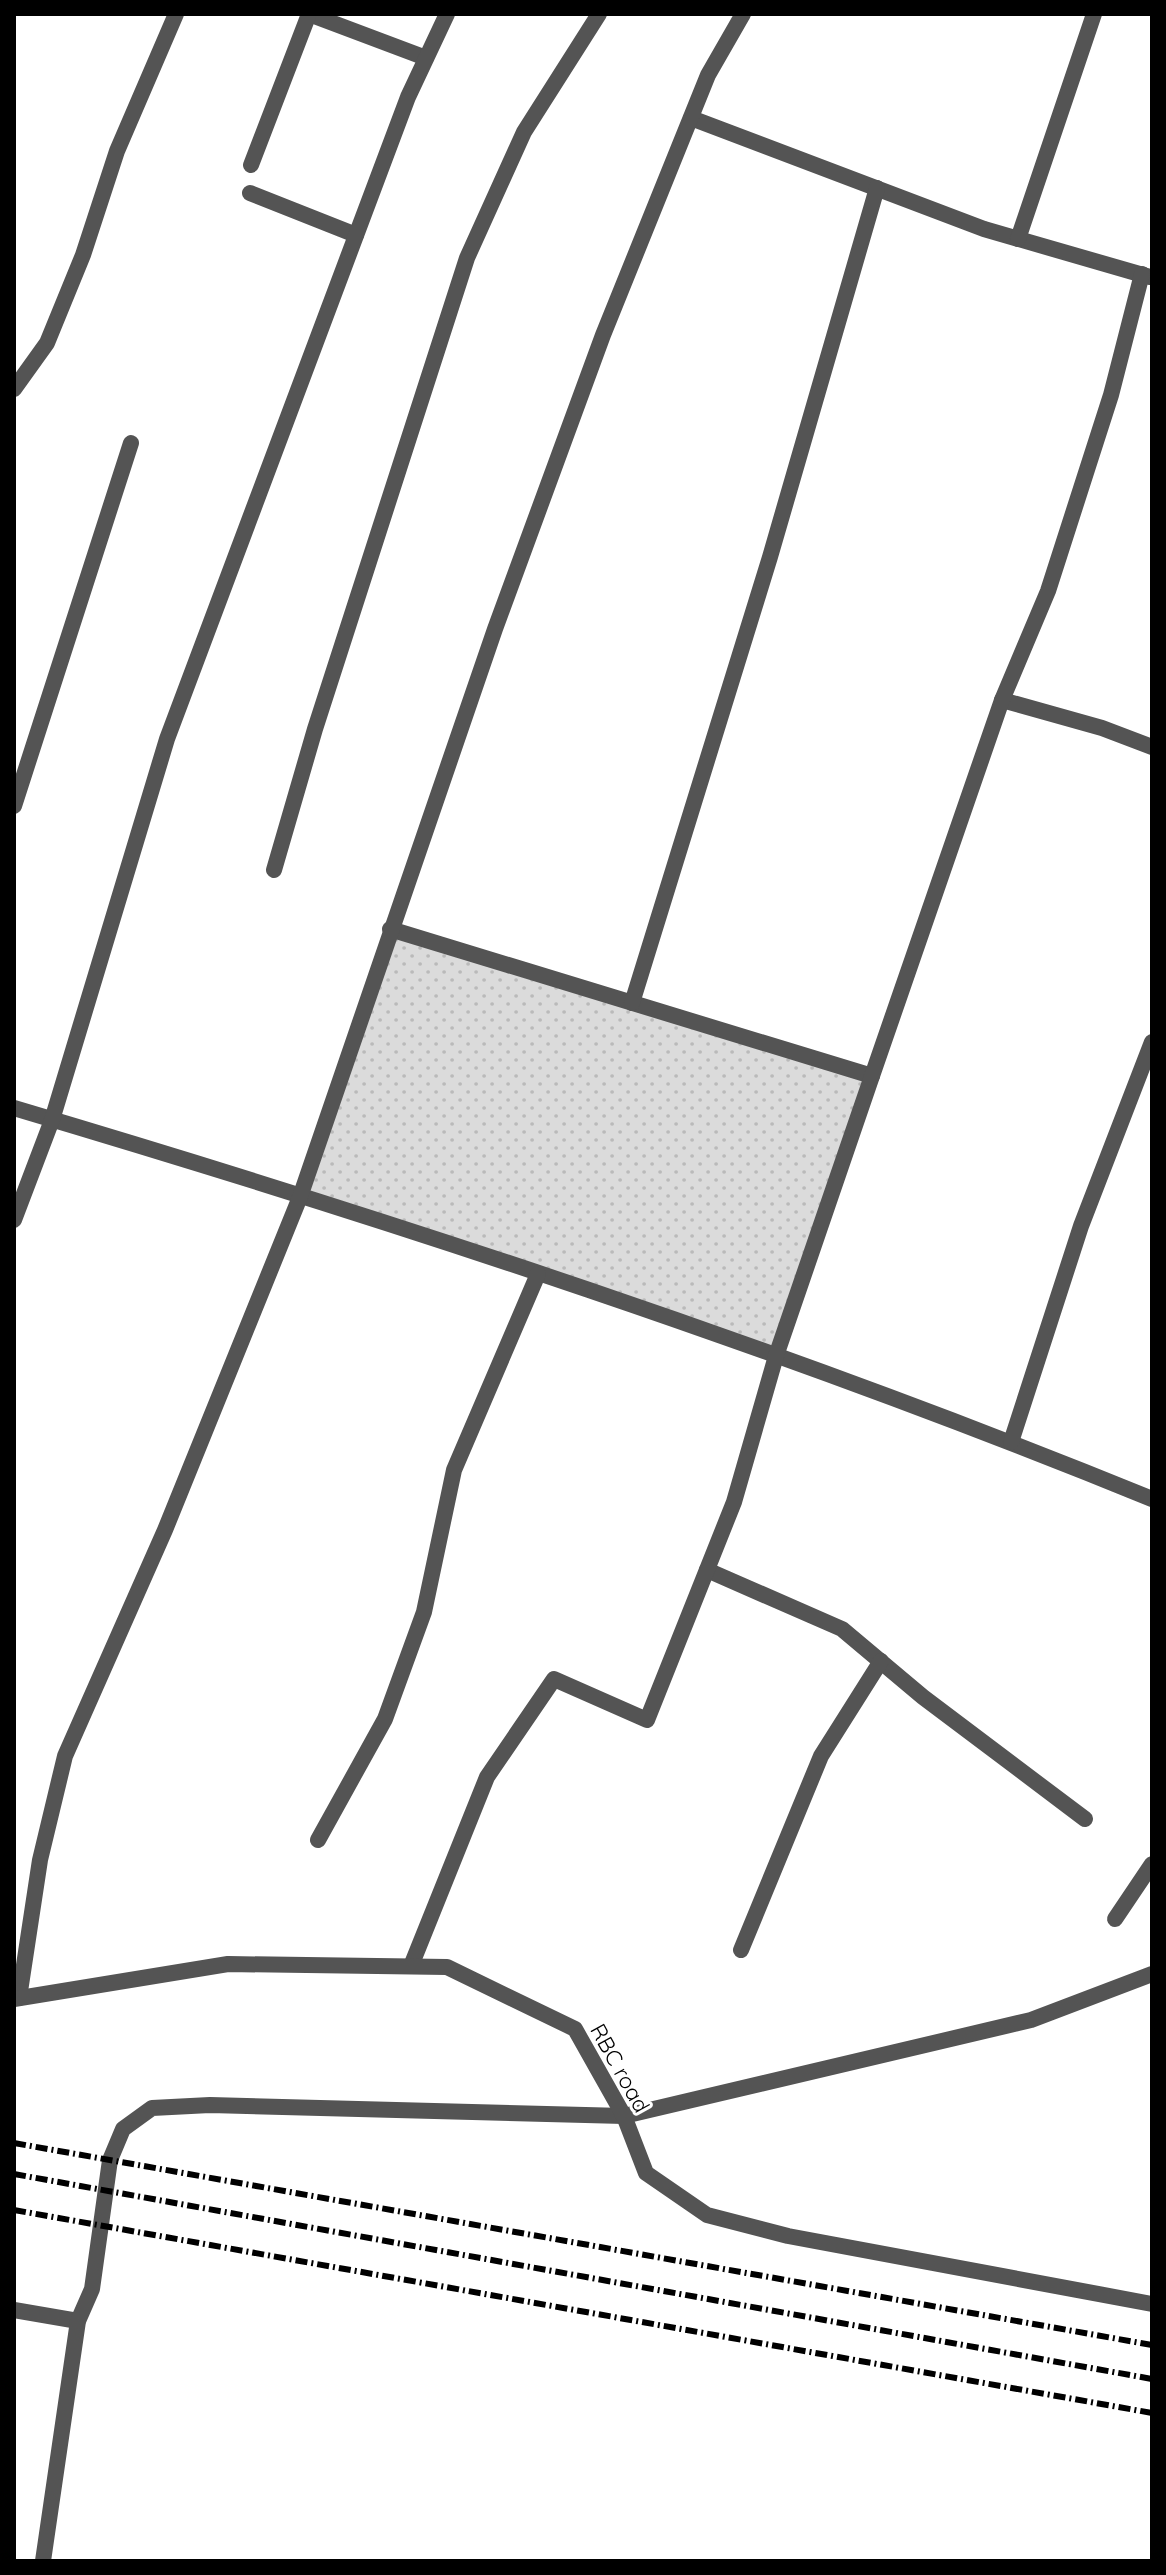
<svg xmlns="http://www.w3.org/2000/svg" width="1166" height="2575" viewBox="0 0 1166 2575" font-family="Quicksand,sans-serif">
	<defs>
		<pattern id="park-dots" width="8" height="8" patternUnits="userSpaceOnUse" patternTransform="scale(2)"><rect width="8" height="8" fill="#dbdbdb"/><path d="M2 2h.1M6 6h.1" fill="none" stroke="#bababa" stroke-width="1.8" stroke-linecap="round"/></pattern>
	</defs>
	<rect width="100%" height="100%" fill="#fff"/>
	<polygon fill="url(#park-dots)" points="390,929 872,1076 776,1356 300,1197"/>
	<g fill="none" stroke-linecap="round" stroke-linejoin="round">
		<polyline stroke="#545454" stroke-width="16" points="250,193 356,235"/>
		<g stroke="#545454" stroke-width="16">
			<polyline points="309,14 426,58"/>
			<polyline points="691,118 984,229 1150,277"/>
			<polyline points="251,165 309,14"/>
			<polyline points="1018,239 1094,14"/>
			<polyline points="14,389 47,343 83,255 117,151 176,14"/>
			<polyline points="1002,700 1102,728 1152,747"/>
			<polyline points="14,806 131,443"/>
			<polyline points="274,870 315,729 467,258 524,132 599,14"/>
			<polyline points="390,929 872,1076"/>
			<polyline points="632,1003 770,557 877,188"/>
			<path d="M 14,1108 C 398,1222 781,1348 1152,1499"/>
			<polyline points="14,1220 52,1120 167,739 408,97 447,14"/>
			<polyline points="1011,1442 1081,1226 1152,1042"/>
			<polyline points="707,1570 842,1629 923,1697 1085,1819"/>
			<polyline points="318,1840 385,1719 424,1612 454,1470 538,1274"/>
			<polyline points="1115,1919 1152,1864"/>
			<polyline points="741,1950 821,1756 881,1661"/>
			<polyline points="411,1966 487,1777 554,1679 647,1720 734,1502 776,1356 872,1076 1002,700 1048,591 1111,395 1142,274"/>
			<polyline points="19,1998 40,1860 65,1756 165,1530 300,1197 495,629 603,335 708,75 743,14"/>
			<polyline points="14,2310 78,2321"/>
			<polyline points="43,2561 78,2321 92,2289 110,2160 123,2129 152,2108 210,2105 624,2116 1031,2020 1152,1974"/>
		</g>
		<polyline stroke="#545454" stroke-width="16" points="14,1999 228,1964 447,1967 575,2029 624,2116 646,2173 707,2215 788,2236 1152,2304"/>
		<g stroke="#000" stroke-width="6" stroke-dasharray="12 4 2 4" stroke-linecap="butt">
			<polyline points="14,2143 1152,2345"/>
			<polyline points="14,2174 1152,2379"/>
			<polyline points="14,2210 1152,2413"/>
		</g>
	</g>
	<g text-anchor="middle" stroke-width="6" stroke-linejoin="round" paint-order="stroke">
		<g font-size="22" fill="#000" stroke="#fff">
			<text transform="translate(620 2068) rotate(61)" y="8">RBC road</text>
		</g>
	</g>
	<rect width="1166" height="2575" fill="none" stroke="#000000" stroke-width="32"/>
</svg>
